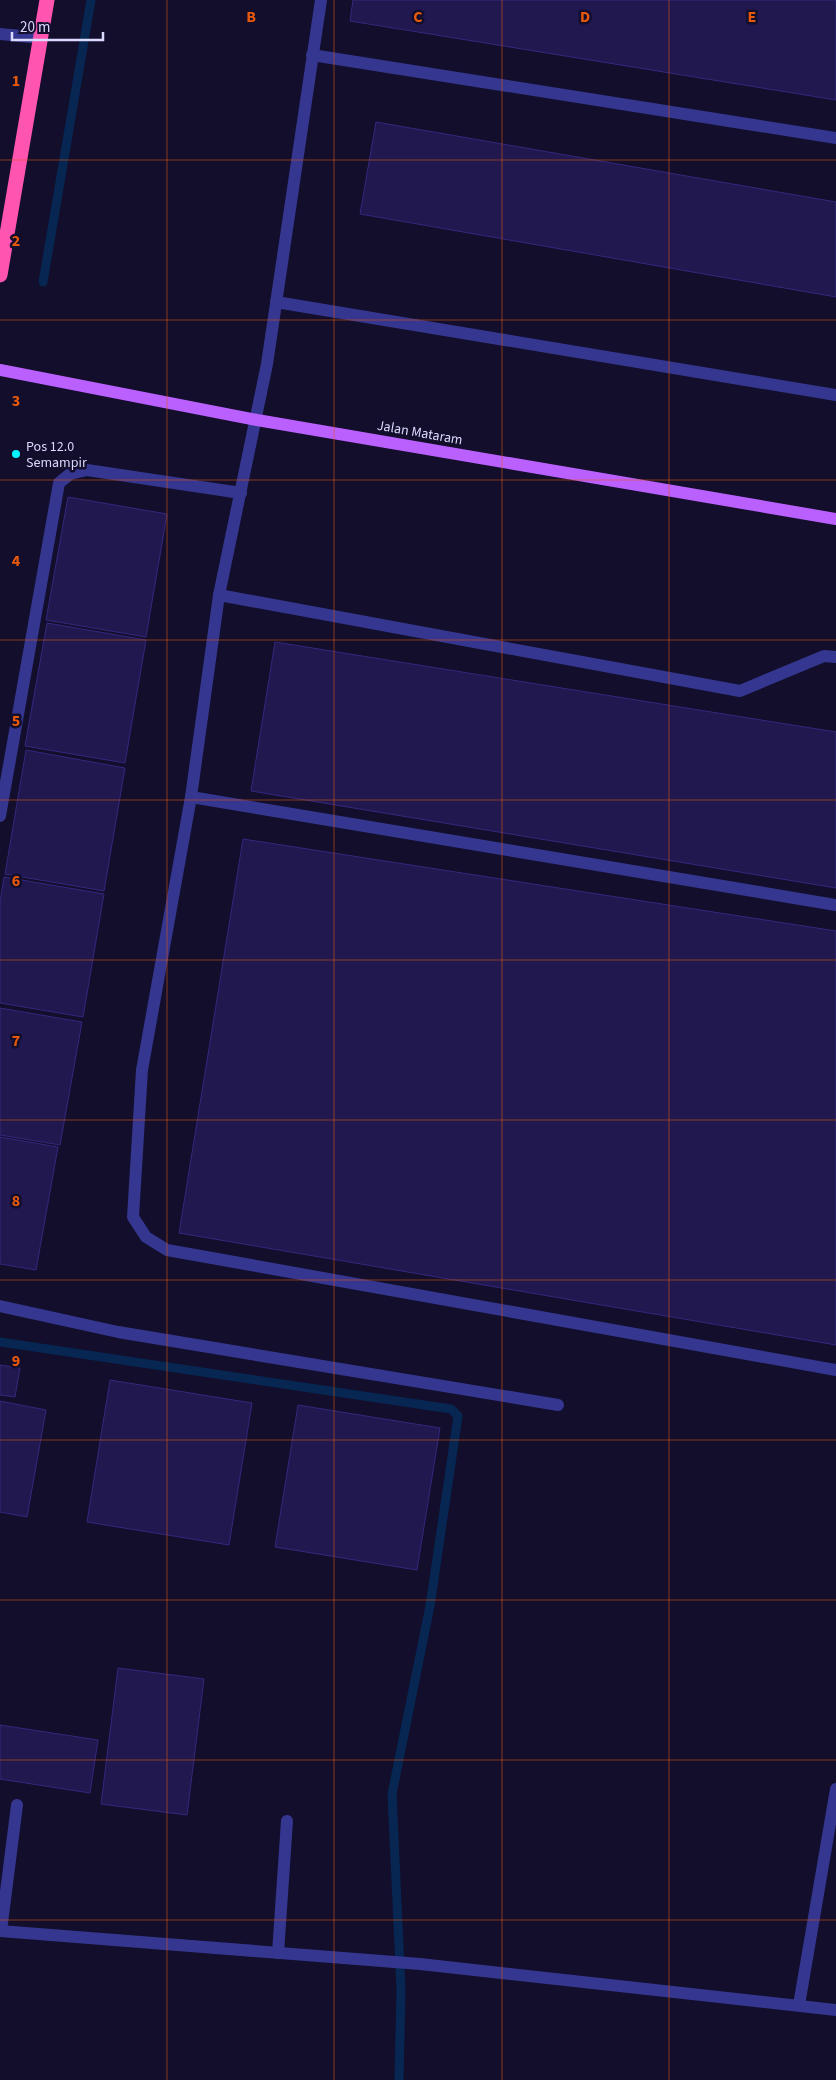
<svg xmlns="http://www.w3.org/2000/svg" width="836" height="2080" viewBox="0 0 836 2080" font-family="'Source Sans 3',sans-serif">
	<rect width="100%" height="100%" fill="#120e2c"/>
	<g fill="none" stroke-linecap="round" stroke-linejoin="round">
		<g stroke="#072752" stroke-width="9">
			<polyline points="43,282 91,0"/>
			<polyline points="0,1342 451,1409 458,1416 430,1606 392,1794 401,1989 399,2080"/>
		</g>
	</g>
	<g fill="#20184f" stroke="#34287d">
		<polygon points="353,0 836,0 836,100 350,21"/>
		<polygon points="376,122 836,202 836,297 360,214"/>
		<polygon points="68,497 167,514 146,637 46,620"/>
		<polygon points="47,623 146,640 125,763 25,746"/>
		<polygon points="275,642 836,732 836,888 251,791"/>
		<polygon points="26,750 125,768 104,891 5,874"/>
		<polygon points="243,839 836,931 836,1345 179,1233"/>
		<polygon points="4,877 104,894 83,1017 0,1003 0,902"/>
		<polygon points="0,1008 82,1022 60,1145 0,1135"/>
		<polygon points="0,1137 58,1147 36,1270 0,1264"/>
		<polygon points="0,1365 20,1368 15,1397 0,1395"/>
		<polygon points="110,1380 252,1403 229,1545 87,1522"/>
		<polygon points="0,1401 46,1410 27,1517 0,1512"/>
		<polygon points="298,1405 440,1428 417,1570 275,1547"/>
		<polygon points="118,1668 204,1679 187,1815 101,1804"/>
		<polygon points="0,1725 98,1740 90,1793 0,1779"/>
	</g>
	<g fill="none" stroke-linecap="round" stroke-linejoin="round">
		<g stroke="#35368f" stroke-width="12">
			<polyline points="321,0 267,364 219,595 191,797 142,1070 133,1217 146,1237 167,1250 836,1370"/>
			<polyline points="0,34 41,38"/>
			<polyline points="312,55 836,138"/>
			<polyline points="276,302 836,395"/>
			<polyline points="219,595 740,691 824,656 836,657"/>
			<polyline points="191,797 836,905"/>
			<polyline points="0,816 59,483 70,474 87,470 241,493"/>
			<polyline points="0,1306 118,1332 558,1405"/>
			<polyline points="0,1931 420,1964 836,2010"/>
			<polyline points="1,1931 17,1805"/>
			<polyline points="278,1953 287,1821"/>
			<polyline points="799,2005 836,1789"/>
		</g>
		<polyline stroke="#ba60ff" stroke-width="12" points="0,370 257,420 836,519"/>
		<polyline stroke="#ff54b0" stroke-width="15" points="0,275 47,0"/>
	</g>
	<path fill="none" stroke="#e8590c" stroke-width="1" stroke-opacity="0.55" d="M 167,0 L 167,2080M 334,0 L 334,2080M 502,0 L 502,2080M 669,0 L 669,2080M 0,160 L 836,160M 0,320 L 836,320M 0,480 L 836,480M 0,640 L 836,640M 0,800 L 836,800M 0,960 L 836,960M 0,1120 L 836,1120M 0,1280 L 836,1280M 0,1440 L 836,1440M 0,1600 L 836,1600M 0,1760 L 836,1760M 0,1920 L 836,1920"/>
	<circle fill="#05f4ff" stroke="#120e2c" stroke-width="2" cx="16" cy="454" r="5"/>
	<g text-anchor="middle" stroke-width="5" stroke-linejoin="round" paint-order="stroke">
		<g font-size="14" fill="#dbd9ff" stroke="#120e2c">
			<text transform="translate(420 432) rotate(10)" y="5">Jalan Mataram</text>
		</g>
		<g font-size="14" fill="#dbd9ff" stroke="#120e2c" text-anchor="start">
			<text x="26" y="451">Pos 12.0<tspan x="26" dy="16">Semampir</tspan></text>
		</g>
	</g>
	<g font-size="16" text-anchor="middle" font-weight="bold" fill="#e8590c" stroke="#120e2c" stroke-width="5" stroke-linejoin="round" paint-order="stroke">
		<text x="251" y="22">B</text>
		<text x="418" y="22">C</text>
		<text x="585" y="22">D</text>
		<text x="752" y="22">E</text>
		<text x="16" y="86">1</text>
		<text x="16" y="246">2</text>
		<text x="16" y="406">3</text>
		<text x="16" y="566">4</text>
		<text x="16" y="726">5</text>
		<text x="16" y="886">6</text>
		<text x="16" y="1046">7</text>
		<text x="16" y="1206">8</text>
		<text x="16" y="1366">9</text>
	</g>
	<path d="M12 32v8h91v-8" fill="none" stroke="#dbd9ff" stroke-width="2.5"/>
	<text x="20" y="32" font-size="15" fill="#dbd9ff" stroke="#120e2c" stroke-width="4" paint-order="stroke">20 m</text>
</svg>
